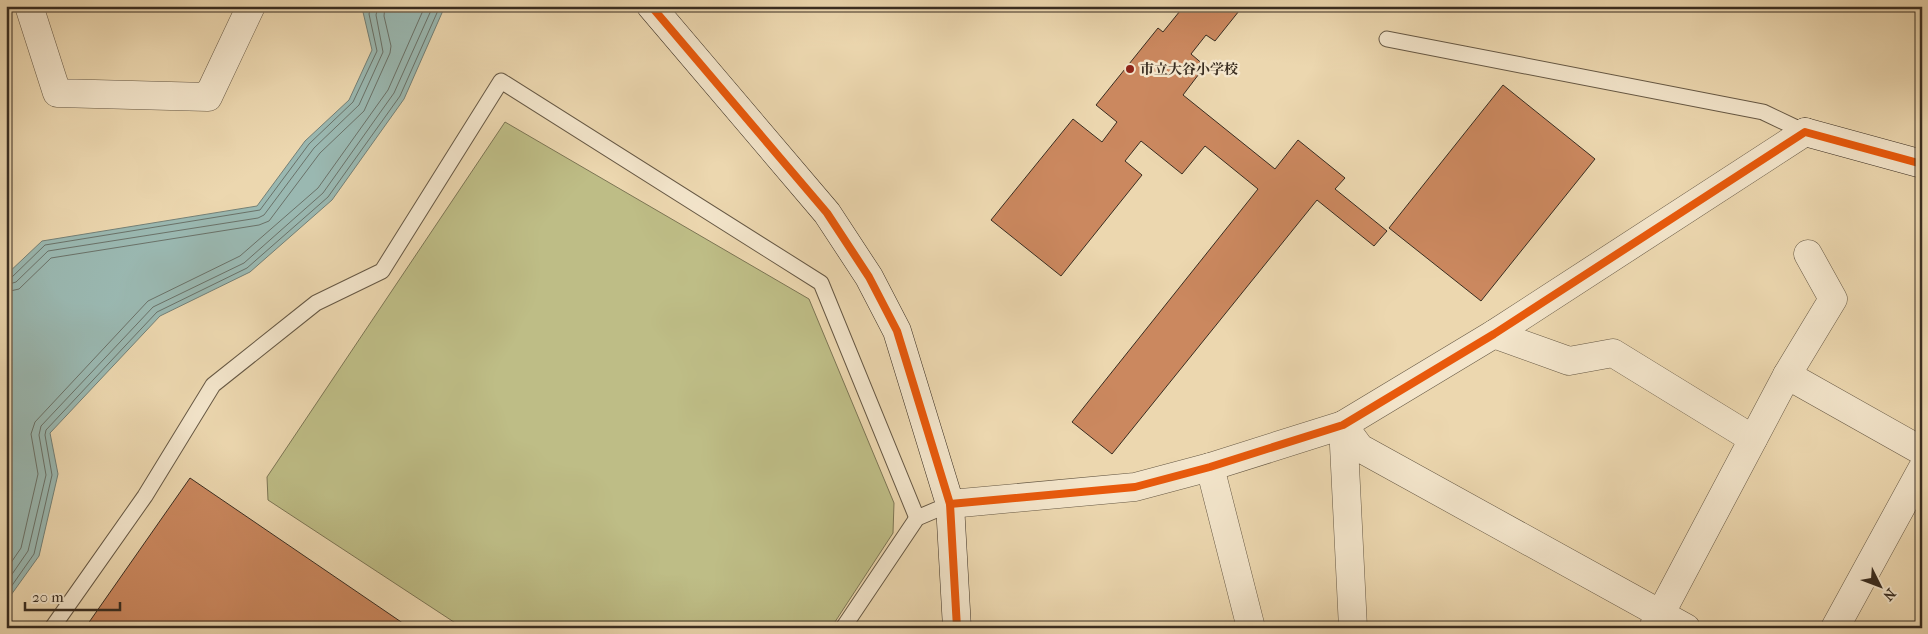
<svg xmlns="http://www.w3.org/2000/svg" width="1928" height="634" viewBox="0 0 1928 634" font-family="'IM FELL French Canon','Noto Serif JP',serif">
	<rect width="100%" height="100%" fill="#ecd7af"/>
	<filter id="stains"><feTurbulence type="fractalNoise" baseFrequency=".004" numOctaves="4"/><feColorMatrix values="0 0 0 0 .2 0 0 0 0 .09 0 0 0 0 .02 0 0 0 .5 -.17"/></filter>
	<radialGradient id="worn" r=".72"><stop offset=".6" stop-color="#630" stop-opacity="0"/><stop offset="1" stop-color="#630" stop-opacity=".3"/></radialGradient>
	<polygon fill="#bebd86" stroke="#7c7554" points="505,122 809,299 894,503 893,533 831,628 463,628 268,500 267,477"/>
	<polygon fill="#9ab8b1" stroke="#738077" points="368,6 445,6 404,99 332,200 250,272 160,316 50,433 58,474 39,556 6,602 6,275 42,241 257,206 305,141 349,100 372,50 363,12"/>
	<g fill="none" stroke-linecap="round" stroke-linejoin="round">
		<g stroke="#6a7269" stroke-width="1">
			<polyline points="6,278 12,277 45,245 260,210 309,144 353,102 377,51 369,14 371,6"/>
			<polyline points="6,285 16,282 48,251 258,218 264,215 314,148 359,105 383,52 376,15 378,6"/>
			<polyline points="6,292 19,289 51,258 259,225 269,221 320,153 364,111 390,53 391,46 384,16 385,6"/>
			<polyline points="6,570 21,548 38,474 31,434 35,422 148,301 240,256 318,188 388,90 425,6"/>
			<polyline points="6,583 28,551 46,475 39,435 41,426 153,307 244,263 323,193 394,93 433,6"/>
			<polyline points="6,594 34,554 52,475 45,435 46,430 157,312 247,268 328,197 400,96 440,6"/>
		</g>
	</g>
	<g fill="#cb885f" stroke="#392d21">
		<polygon points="1184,6 1243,6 1215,41 1206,35 1191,54 1205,66 1183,95 1275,169 1298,140 1345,178 1335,189 1387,231 1374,246 1317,200 1112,454 1072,422 1258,189 1205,146 1182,174 1141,141 1125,161 1142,175 1061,276 991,220 1073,119 1102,142 1117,122 1096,105 1158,28 1163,32"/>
		<polygon points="1503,85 1595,159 1481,301 1389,228"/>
		<polygon points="190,478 410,628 85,628"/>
	</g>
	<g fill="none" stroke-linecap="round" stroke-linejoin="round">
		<defs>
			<g id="lane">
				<polyline points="1387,39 1763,112 1805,132"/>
				<polyline points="52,628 145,496 213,385 316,303 382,271 501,81 821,283 917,518"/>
				<polyline points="843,628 917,518 950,504"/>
			</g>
			<g id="street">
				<polyline points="29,6 57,93 208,97 251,6"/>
				<polyline points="1494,334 1569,361 1613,353 1753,439"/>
				<polyline points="1787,375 1833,299 1808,254"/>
				<polyline points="1210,467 1251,628"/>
				<polyline points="950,504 1135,487 1210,467 1343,425 1494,334 1805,132"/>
				<polyline points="1353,628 1343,425 1360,448 1686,628"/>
				<polyline points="1653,628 1787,375 1922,451"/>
				<polyline points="1835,628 1922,469"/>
			</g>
			<g id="secondary">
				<polyline points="651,6 827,213 869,277 897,331 950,504 957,628"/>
				<polyline points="1805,132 1922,164"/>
			</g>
		</defs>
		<use href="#lane" stroke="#665844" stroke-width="17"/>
		<use href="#street" stroke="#665844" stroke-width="29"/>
		<use href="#secondary" stroke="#392d21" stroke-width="29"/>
		<use href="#lane" stroke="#f3e5cb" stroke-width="15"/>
		<use href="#street" stroke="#f3e5cb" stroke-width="28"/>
		<use href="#secondary" stroke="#f3e5cb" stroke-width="28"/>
		<defs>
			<g id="cycleway">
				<polyline points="651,6 827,213 869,277 897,331 950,504 957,628"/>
				<polyline points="950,504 1135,487 1210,467 1343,425 1494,334 1805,132 1922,164"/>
			</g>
		</defs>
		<use href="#cycleway" stroke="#f3e5cb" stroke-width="11"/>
		<use href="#cycleway" stroke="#e8590c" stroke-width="8"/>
	</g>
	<circle fill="#8f2418" stroke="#f3e5cb" stroke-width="2" cx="1130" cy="69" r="5"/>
	<g text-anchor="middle" stroke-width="5" stroke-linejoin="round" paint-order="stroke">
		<g font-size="14" font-weight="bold" fill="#392d21" stroke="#f3e5cb" text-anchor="start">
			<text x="1140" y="74">市立大谷小学校</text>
		</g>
	</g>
	<rect width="1928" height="634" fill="none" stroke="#ecd7af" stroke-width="25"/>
	<rect x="8" y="8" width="1913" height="619" fill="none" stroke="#392d21" stroke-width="2.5"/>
	<rect x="12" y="12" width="1903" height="609" fill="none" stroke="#392d21"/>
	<g transform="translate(1880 586) rotate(132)" stroke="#f3e5cb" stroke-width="4" paint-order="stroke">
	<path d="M0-4L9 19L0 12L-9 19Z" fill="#392d21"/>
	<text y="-8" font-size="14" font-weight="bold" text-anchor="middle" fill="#392d21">N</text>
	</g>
	<path d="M25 602v8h95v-8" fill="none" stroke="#392d21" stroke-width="2.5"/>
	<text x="32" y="602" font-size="15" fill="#392d21" stroke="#f3e5cb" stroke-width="4" paint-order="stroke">20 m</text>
	<rect width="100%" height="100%" filter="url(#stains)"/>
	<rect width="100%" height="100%" fill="url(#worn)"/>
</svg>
